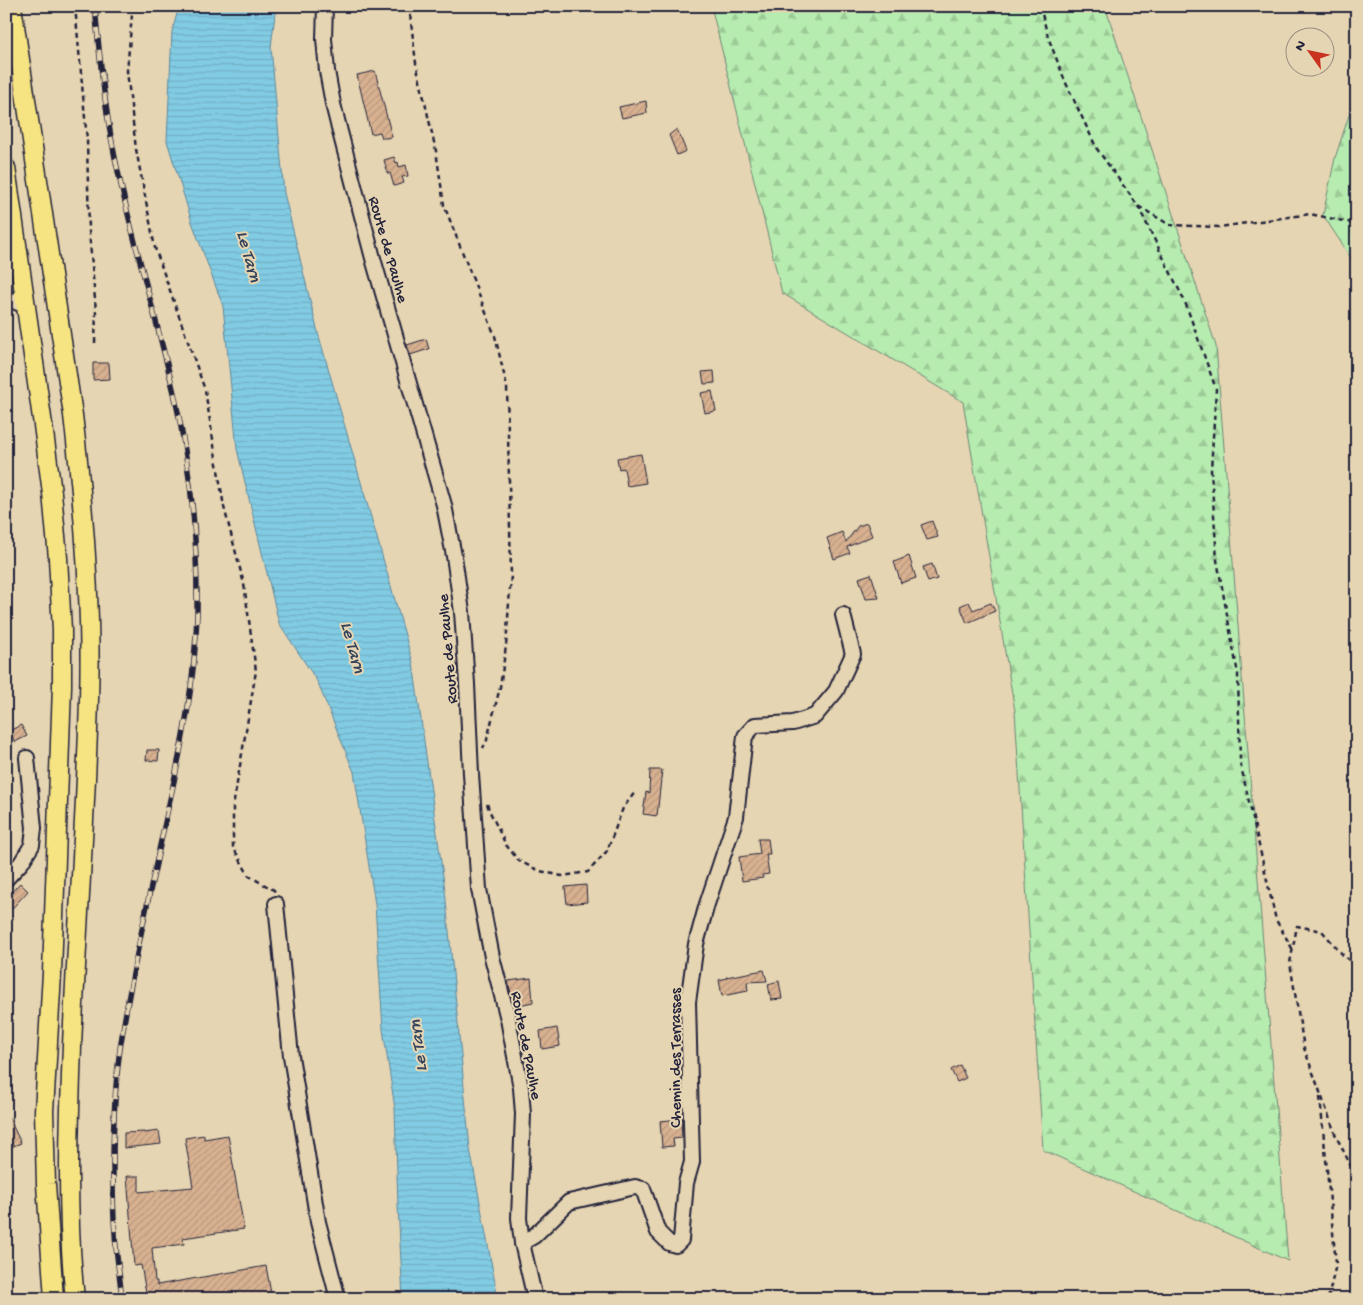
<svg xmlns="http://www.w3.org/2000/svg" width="1363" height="1305" viewBox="0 0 1363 1305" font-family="'Gochi Hand',sans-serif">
	<defs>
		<pattern id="forest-firs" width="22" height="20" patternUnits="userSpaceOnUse" patternTransform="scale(1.25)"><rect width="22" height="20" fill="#b6ecaf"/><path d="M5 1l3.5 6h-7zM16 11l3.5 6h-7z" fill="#9cca97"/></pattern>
		<pattern id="water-rules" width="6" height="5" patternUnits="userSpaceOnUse" patternTransform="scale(1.25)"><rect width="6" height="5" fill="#82cce3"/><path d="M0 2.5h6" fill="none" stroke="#70afc4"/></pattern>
		<pattern id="building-hatch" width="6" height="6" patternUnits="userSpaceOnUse" patternTransform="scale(1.25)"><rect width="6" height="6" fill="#d8b190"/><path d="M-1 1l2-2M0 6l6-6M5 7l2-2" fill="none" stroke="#b9987d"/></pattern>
	</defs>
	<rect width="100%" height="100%" fill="#e6d5b2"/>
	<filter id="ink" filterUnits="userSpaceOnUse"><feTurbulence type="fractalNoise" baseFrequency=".02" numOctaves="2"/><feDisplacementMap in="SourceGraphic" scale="10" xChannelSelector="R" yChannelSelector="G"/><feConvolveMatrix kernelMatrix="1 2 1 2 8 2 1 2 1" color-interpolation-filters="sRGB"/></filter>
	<g filter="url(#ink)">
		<g fill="url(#forest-firs)" stroke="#6c8775">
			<polygon points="711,6 1105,6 1216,346 1288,1261 1043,1150 1015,711 963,402 782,293"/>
			<polygon points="1357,91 1357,267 1323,215 1335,158"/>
		</g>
		<polygon fill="url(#water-rules)" stroke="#5c88a0" points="179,6 276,6 271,47 284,193 318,333 413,663 445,890 470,1149 498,1299 403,1299 398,1206 395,1109 383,1029 375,904 354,772 317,681 279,623 237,449 223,306 192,222 167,141 172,32"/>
		<g fill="url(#building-hatch)" stroke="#22223b">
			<polygon points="375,71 392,137 386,138 382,138 380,132 371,134 357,75"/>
			<polygon points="646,101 647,113 622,118 619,107"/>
			<polygon points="677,129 686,151 677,155 669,135"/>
			<polygon points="394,157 396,163 398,162 399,167 406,165 408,176 402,177 404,183 394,186 390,173 388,174 384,160"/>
			<polygon points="426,339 429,349 410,355 407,345"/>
			<polygon points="93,363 109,363 110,379 93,380"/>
			<polygon points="714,371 715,383 704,384 702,372"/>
			<polygon points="712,391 716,411 705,413 701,393"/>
			<polygon points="641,454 646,483 627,486 624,468 619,469 617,458"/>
			<polygon points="932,521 938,537 927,540 921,525"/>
			<polygon points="867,523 872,536 847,547 850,553 834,559 827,538 842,532 846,542 858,526"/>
			<polygon points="909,556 916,578 901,583 894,562"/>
			<polygon points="932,564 937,579 928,582 923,567"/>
			<polygon points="871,574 879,598 866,599 859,578"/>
			<polygon points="969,602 973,610 991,603 995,611 967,623 960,606"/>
			<polygon points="21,725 27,736 15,742 9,731"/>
			<polygon points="147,750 159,750 158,761 146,760"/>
			<polygon points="650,770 662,770 657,816 643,814 646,792 649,793"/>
			<polygon points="758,839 768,839 770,854 766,854 769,874 762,875 763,878 742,881 739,857 760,854"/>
			<polygon points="20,883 28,891 6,915 6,898"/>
			<polygon points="586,885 587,902 567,904 565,887"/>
			<polygon points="764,970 767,981 747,982 748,991 722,996 719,980 727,978 726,977"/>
			<polygon points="531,978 533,1002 514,1006 508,981"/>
			<polygon points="779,981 782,999 771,1000 768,984"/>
			<polygon points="557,1028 560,1046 542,1049 540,1031"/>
			<polygon points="960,1065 966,1078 957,1082 951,1070"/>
			<polygon points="6,1112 21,1143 6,1149"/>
			<polygon points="681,1119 682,1138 673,1139 674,1146 662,1147 660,1121"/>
			<polygon points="159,1131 161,1144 124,1148 124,1133 144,1132 144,1133"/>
			<polygon points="204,1135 204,1139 228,1135 244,1229 183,1238 184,1244 152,1248 155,1281 157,1281 157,1285 266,1266 272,1299 166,1299 166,1295 147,1298 141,1265 134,1266 127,1176 139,1176 139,1192 193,1187 185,1138"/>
		</g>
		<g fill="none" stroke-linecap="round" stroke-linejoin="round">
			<defs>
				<g id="minor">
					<polyline points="325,6 324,39 327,71 333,104 340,132 374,262 444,505 454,556 462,612 467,684 471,774 479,889 492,957 508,1019 521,1088 523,1114 519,1218 522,1243 535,1299"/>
					<polyline points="6,297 18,303 26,303"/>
					<polyline points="6,879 21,863 32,845 34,828 27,758"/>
					<polyline points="276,904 291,1056 318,1222 338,1299"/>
					<polyline points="522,1243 534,1236 569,1202 635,1187 643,1189 658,1232 669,1243 676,1245 681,1240 686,1183 692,1162 688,1002 696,944 707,904 736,817 745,736 755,725 793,723 815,716 836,691 853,654 843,615"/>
				</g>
				<g id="major">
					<path d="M 12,6 L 73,415 C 84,509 92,604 89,699 C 86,815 77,930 72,1046 C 69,1130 66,1215 75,1299"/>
					<polyline points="6,168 43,425 52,493 58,558 62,630 62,686 52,973 44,1111 46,1184 54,1299"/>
				</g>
			</defs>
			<use href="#minor" stroke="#22223b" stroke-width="18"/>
			<use href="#major" stroke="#22223b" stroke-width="21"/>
			<g stroke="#22223b" stroke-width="2.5" stroke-dasharray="5 4" stroke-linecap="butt">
				<polyline points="75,6 87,140 89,231 96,311 95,343"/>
				<polyline points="135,6 132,15 127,71 136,149 155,248 205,390 224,507 244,584 256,671 233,807 233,847 249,876 274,890 275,893"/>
				<polyline points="409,6 416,63 436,151 444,205 495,336 507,387 511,575 506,646 500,687 487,740 483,748"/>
				<polyline points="1040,6 1048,37 1065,81 1097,149 1138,206 1170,225 1219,227 1310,214 1357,224"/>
				<polyline points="1138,206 1185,302 1216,389 1211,470 1217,560 1238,674 1240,762 1276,920 1293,950"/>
				<polyline points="487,804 490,812 506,845 519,861 540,871 562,876 588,872 607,851 623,808 636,791"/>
				<polyline points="1357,967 1343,955 1322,931 1297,926 1290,963 1304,1048 1336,1136 1357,1178"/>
				<polyline points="1320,1097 1336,1264 1328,1299"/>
			</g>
			<use href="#minor" stroke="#e6d5b2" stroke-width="14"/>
			<use href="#major" stroke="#f6e381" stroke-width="18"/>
			<defs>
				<path id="rail" d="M 95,6 C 100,63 106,120 119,176 C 135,249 157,320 174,393 C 190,464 198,542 197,615 C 195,679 183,742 169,804 C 153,879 135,954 123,1030 C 115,1075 113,1121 113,1168 C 113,1189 113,1212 115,1233 C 116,1255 120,1277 122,1299"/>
			</defs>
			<use href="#rail" stroke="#22223b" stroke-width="5.5"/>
			<use href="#rail" stroke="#e6d5b2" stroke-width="4" stroke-dasharray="11" stroke-linecap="butt"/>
		</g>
	</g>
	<g text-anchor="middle" stroke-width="4" stroke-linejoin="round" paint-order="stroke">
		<g font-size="16" fill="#22223b" stroke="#e6d5b2">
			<text transform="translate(390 249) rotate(74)" y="6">Route de Paulhe</text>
			<text transform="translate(446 649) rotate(-95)" y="6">Route de Paulhe</text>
			<text transform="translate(528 1045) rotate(79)" y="6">Route de Paulhe</text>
			<text transform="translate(674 1058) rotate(-90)" y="6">Chemin des Terrasses</text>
		</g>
		<g font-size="18" font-style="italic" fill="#35445d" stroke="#e6d5b2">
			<text transform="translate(250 256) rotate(75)" y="6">Le Tarn</text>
			<text transform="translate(354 647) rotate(75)" y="6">Le Tarn</text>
			<text transform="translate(417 1046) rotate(-97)" y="6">Le Tarn</text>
		</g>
	</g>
	<rect width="1363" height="1305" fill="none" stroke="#e6d5b2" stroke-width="25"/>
	<rect x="12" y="12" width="1338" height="1280" fill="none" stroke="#22223b" stroke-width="2" filter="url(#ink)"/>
	<g transform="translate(1310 52) rotate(303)"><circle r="24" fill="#e6d5b2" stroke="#988d82"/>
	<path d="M0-4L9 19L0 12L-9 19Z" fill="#c8321e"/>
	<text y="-8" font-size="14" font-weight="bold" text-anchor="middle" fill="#22223b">N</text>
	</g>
</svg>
